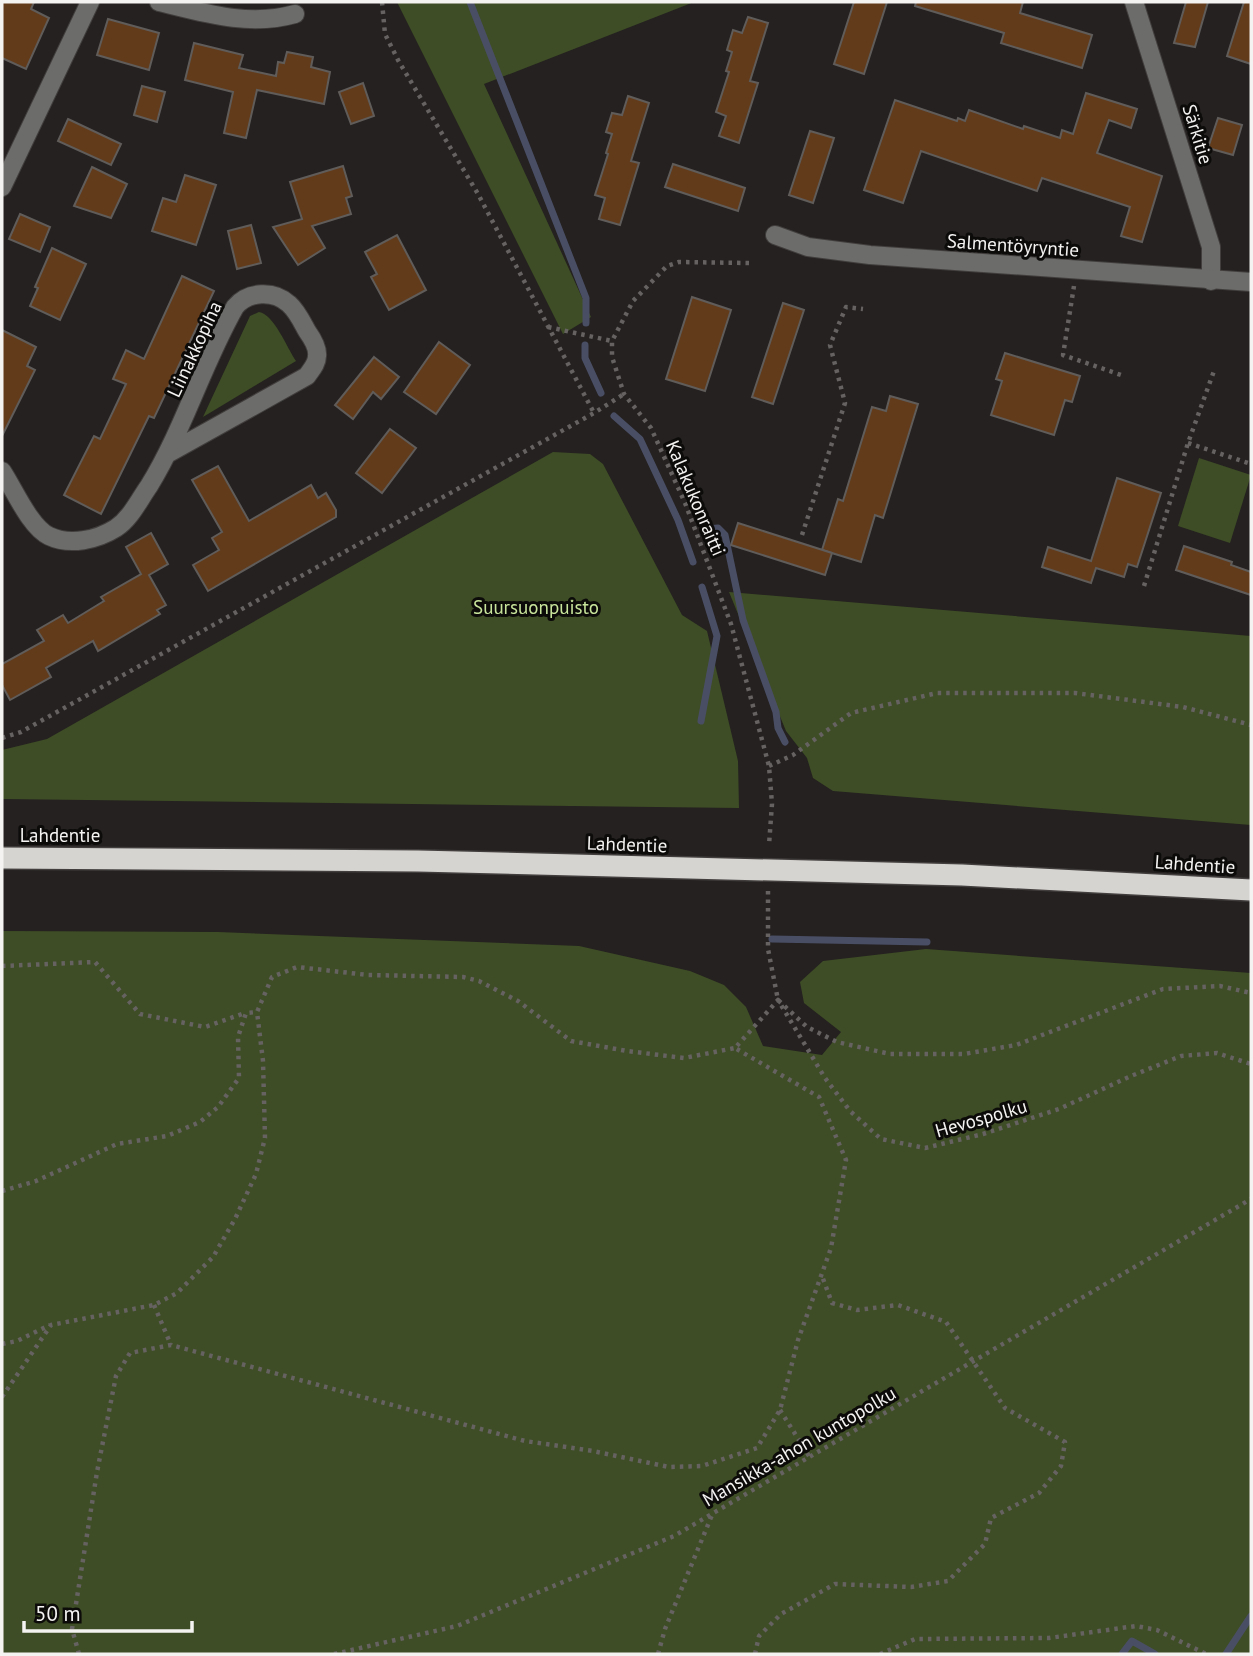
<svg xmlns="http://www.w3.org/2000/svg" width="1253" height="1656" viewBox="0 0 1253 1656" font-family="'PT Sans',sans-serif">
	<rect width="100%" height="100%" fill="#242120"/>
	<g fill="#3e4d25">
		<polygon points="397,2 694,2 484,84 591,317 563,334"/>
		<path d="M 259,312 C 274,314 287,348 296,361 L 203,417 L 250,316 Z"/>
		<polygon points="553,452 590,454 603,464 682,615 707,631 738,761 739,808 2,799 2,750 47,739"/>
		<polygon points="1199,458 1251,475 1230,543 1178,526"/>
		<polygon points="729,592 1251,636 1251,825 833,791 813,778 807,758 786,731"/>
		<polygon points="2,931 218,932 579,946 690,971 724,985 746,1007 763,1046 822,1055 841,1032 804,1003 800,982 823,961 926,949 1251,973 1251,1654 2,1654"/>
	</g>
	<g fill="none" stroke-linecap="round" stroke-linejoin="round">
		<g stroke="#4a4e65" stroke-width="7">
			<polyline points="470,2 586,298 586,323"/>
			<polyline points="585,345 585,358 601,393"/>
			<polyline points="614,416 640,439 678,520 693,562"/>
			<polyline points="708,529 718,528 725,535 743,620 776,712 778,728 785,742"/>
			<polyline points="701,721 717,636 702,587"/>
			<polyline points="772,939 927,942"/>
			<polyline points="1122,1654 1132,1641 1155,1654"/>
			<polyline points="1226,1654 1251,1616"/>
		</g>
	</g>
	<g fill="#623b1b" stroke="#5f5c5a" stroke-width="2">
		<polygon points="2,2 34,2 31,9 49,18 26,69 2,58"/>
		<polygon points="854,2 887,2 864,74 834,64"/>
		<polygon points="916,2 1023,2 1020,13 1092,35 1082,68 1001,43 1004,33 915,6"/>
		<polygon points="1186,2 1208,2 1195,47 1174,43"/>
		<polygon points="1244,2 1251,2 1251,64 1227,56"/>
		<polygon points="748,17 768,23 750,81 758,83 739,143 719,136 726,116 716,112 729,72 726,71 732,52 727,50 733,30 742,33"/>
		<polygon points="108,19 159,33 149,70 97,55"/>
		<polygon points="194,43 243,55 239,68 276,76 278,62 284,63 287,52 313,57 311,67 330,72 324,104 257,90 246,138 224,133 233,92 185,80"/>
		<polygon points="363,83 374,116 351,124 339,92"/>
		<polygon points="142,86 165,92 157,122 134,115"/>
		<polygon points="1086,93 1137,109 1131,128 1109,120 1097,153 1162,176 1142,242 1121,236 1130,207 1042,178 1037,191 921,151 903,203 864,190 895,100 957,121 958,118 965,121 969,110 1023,129 1024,126 1060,138 1062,130 1073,134"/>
		<polygon points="628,96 649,103 631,161 639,163 620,225 599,219 605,198 595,195 608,154 606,153 612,134 606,132 612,113 622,115"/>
		<polygon points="1218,118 1242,125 1233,155 1208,148"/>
		<polygon points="68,119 121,144 111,165 58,141"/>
		<polygon points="810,131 834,138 813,203 789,195"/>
		<polygon points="673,164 745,188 738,211 665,187"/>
		<polygon points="343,166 352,196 346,198 351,214 312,226 325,248 298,265 273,227 302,219 290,182"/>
		<polygon points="92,167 127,184 111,218 74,206"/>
		<polygon points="185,175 216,185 196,245 152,231 163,198 176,202"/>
		<polygon points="20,214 50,227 40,252 9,239"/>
		<polygon points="251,225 261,263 237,269 228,231"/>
		<polygon points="397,235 426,290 389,310 371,277 377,274 365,252"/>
		<polygon points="52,248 86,264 60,320 30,306 38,288 35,287"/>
		<polygon points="182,276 214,291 154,418 149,416 101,514 64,495 94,436 100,439 126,384 113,379 126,350 144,359"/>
		<polygon points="692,297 731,310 705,391 666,379"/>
		<polygon points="783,303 804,310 773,404 752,397"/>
		<polygon points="2,330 36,347 27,366 35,370 2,436"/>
		<polygon points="439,342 470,365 436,414 404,392"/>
		<polygon points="1005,353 1080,376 1072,402 1065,400 1054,435 991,415 1002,381 996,379"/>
		<polygon points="374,357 399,377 381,399 373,392 353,419 335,405"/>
		<polygon points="890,396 918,404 883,518 875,515 861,562 822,550 838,499 843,501 872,407 886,411"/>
		<polygon points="390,429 416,448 382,493 356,473"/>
		<polygon points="218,466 249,521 311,485 318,498 326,493 336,510 336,517 208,591 193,565 219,550 212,538 222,532 192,480"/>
		<polygon points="1117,478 1161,493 1137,567 1128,564 1124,577 1096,568 1091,583 1042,567 1048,547 1091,561"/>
		<polygon points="738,523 832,553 825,575 731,545"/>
		<polygon points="151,533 168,564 149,575 166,605 157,610 160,614 98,651 93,641 46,668 51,677 10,700 2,685 2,664 44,641 37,630 63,615 68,623 104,601 101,597 141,574 126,547"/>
		<polygon points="1184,546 1232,562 1231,565 1251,572 1251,595 1176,570"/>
	</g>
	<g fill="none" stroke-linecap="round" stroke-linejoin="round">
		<defs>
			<g id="street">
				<path d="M 159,2 C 204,13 249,27 295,14"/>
				<polyline points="1134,2 1211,247 1211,281"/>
				<polyline points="2,187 90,2"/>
				<polyline points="775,235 808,247 870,255 1251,282"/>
				<path d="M 2,471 C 14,489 30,527 49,536 C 70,546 97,540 116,528 C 131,518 139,500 149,486 C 184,429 202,365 235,307 C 248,291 274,290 289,304 C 297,311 302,322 307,331 C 312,338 318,348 317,356 C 317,364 311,370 307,376 L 169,453"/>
			</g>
			<polyline id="highway" points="2,858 418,861 962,875 1251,890"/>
		</defs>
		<use href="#street" stroke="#413e3d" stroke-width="20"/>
		<use href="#highway" stroke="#413e3d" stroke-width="24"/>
		<g stroke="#656261" stroke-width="4.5" stroke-dasharray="3.5 5" stroke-linecap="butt">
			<polyline points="382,2 385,34 398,60 478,194 594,413"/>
			<polyline points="749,263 679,262 667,266 633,301 612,341 612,357 624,394 651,428 685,503 731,624 769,766 772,804 769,845"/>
			<polyline points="1074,286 1063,355 1124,376"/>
			<polyline points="548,327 612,341"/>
			<polyline points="1188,443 1251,464"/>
			<polyline points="802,535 845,403 830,345 846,307 863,309"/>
			<polyline points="1144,586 1188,443 1214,371"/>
			<polyline points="2,738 21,732 594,413 624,394"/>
			<polyline points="769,766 793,755 851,713 937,693 1075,693 1183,707 1251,725"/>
			<polyline points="768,891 768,949 778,1000 807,1027 837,1042 890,1054 964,1054 1016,1045 1163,989 1220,986 1251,993"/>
			<polyline points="2,966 95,962 140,1014 205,1027 245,1013"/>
			<polyline points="2,1191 36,1181 117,1144 167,1136 200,1122 218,1107 239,1078 238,1037 246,1013 257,1012"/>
			<polyline points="154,1305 171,1345"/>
			<polyline points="2,1344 17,1341 50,1325"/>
			<polyline points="2,1397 51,1325 154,1305 177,1293 213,1257 235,1219 256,1174 265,1138 263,1061 257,1012 272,977 297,967 368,975 463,977 479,981 518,1001 571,1041 627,1051 684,1058 735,1048"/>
			<polyline points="780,1410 809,1456"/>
			<polyline points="79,1654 72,1629 97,1472 116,1376 130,1353 171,1345 525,1441 593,1451 669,1467 702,1466 757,1448 780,1410 798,1340 831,1248 846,1160 819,1097 735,1048 778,1000 825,1078 850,1111 881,1139 925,1148 983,1134 1059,1109 1131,1076 1181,1056 1217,1053 1251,1064"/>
			<polyline points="334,1654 457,1626 674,1536 1251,1199"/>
			<polyline points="658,1654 665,1629 712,1515"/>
			<polyline points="755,1654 759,1636 781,1614 835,1584 911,1587 948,1581 985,1544 991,1518 1039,1493 1061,1466 1065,1442 1005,1408 946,1322 898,1305 857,1310 832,1303 822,1276"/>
			<polyline points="880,1654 915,1639 1049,1638 1136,1626 1157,1630 1206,1654"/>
		</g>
		<use href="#street" stroke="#6c6c6a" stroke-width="18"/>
		<use href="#highway" stroke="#d6d4d1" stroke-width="21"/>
	</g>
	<g text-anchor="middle" stroke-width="6" stroke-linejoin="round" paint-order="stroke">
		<g font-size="19" fill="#f5f3f2" stroke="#0c0b0a">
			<text transform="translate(1198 134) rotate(73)" y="7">Särkitie</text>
			<text transform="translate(1013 245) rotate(4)" y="7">Salmentöyryntie</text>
			<text transform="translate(194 349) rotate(-65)" y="7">Liinakkopiha</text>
			<text transform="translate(696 498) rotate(67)" y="7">Kalakukonraitti</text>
			<text x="60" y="842">Lahdentie</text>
			<text transform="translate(627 844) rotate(2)" y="7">Lahdentie</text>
			<text transform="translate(1195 864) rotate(4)" y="7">Lahdentie</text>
			<text transform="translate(981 1118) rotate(-16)" y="7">Hevospolku</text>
			<text transform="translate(799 1446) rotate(-30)" y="7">Mansikka-ahon kuntopolku</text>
		</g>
		<g font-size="19" fill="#c8e59b" stroke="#0c0b0a">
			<text x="536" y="614">Suursuonpuisto</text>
		</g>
	</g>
	<rect width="1253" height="1656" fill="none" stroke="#f5f3f2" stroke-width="7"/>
	<path d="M24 1621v10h168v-10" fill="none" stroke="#f5f3f2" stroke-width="3.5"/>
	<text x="35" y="1621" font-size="21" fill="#f5f3f2" stroke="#0c0b0a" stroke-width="5" paint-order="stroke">50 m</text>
</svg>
